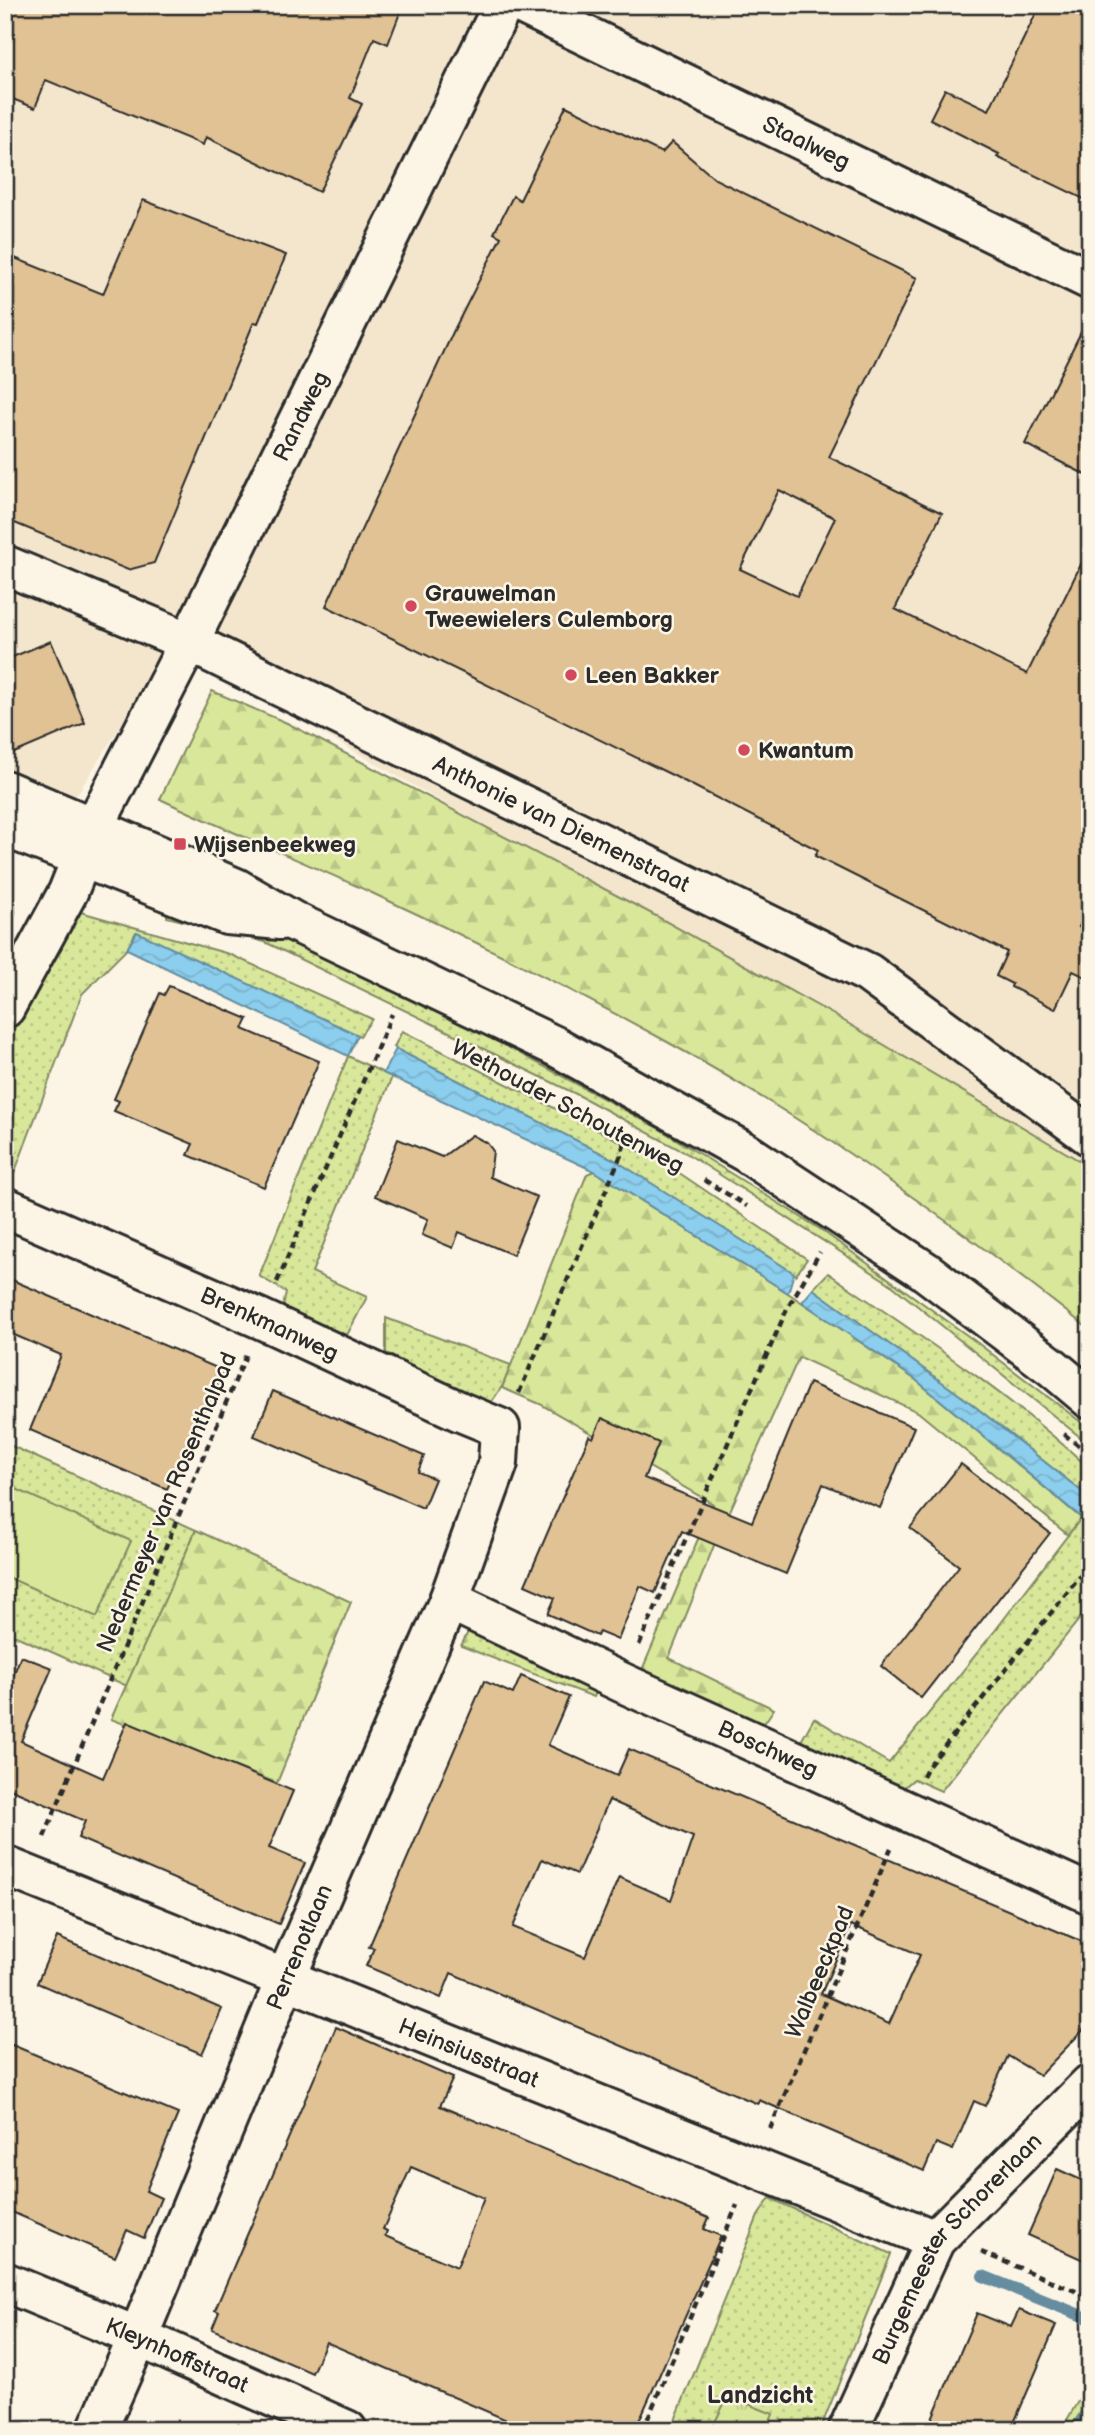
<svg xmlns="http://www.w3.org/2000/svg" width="1095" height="2435" viewBox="0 0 1095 2435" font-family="'Balsamiq Sans',sans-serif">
	<defs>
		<pattern id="grass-dots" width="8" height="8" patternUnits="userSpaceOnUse" patternTransform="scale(1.75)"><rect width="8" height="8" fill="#d8e79a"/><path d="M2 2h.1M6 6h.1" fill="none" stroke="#bac685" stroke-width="1.8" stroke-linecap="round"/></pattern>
		<pattern id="forest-firs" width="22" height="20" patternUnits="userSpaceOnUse" patternTransform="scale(1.75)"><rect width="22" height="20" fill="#d8e79a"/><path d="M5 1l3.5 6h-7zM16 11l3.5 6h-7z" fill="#bac685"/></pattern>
		<pattern id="park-tufts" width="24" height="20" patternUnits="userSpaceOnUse" patternTransform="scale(1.75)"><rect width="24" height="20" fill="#d8e79a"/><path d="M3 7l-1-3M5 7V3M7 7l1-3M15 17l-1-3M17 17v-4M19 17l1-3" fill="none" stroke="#bac685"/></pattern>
		<pattern id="water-waves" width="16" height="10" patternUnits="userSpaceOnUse" patternTransform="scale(1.75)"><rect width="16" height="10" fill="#8cceed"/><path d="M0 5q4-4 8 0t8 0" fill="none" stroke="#79b1cb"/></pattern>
	</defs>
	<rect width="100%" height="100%" fill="#fcf5e5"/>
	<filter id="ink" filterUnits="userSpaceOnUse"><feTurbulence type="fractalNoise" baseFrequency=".0143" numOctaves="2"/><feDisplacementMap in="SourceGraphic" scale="14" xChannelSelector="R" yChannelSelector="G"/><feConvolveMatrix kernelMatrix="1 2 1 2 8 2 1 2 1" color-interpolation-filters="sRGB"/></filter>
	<g filter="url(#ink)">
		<polygon fill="#f4e6cd" points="5,5 1090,5 1090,1175 171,646 66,812 5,787"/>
		<g fill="url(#grass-dots)" stroke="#828962" stroke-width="2">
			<path d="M 5,890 C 22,908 15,918 5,938 Z"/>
			<polygon points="167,907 267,929 497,1041 658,1128 820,1229 975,1341 1090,1429 1090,1445 889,1283 686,1153 580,1096 265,942 167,917"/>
			<polygon points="77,911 229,954 372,1019 360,1036 136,932 127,949 82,994 14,1174 5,1173 5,1044 35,980"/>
			<polygon points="402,1031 669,1166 807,1259 796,1275 613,1159 396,1049 394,1047"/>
			<polygon points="348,1056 392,1077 312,1272 367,1297 347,1335 282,1312 286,1292 259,1276"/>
			<path d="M 828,1273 C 918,1335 1010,1394 1090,1469 L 1090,1498 L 968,1401 L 813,1289 Z"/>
			<polygon points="386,1318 511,1365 503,1385 488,1407 386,1353"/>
			<polygon points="5,1443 196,1530 127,1686 5,1631"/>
			<polygon points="1081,1518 1090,1525 1090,1606 941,1791 914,1779 894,1796 800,1743 814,1718 889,1763 994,1632"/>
			<polygon points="469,1630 600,1684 594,1697 461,1646"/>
			<polygon points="770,2198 891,2254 820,2430 671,2430 758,2216"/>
		</g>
		<g fill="url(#forest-firs)" stroke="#828962" stroke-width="2">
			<path d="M 212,691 L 287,723 L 656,916 L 834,1015 L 1090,1167 L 1090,1330 C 954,1223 813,1122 662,1039 C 567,987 470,938 372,893 C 302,861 230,832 160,799 Z"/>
			<polygon points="594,1171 788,1293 916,1380 1081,1518 1068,1535 918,1412 799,1357 729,1513 727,1513 669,1658 774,1709 761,1728 639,1677 713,1504 540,1404 502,1388 587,1174"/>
			<polygon points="196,1530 351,1602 277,1783 111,1719"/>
			<polygon points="1090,2381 1090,2398 1069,2430 1061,2430"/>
		</g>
		<polygon fill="url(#park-tufts)" stroke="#828962" stroke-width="2" points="728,2396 773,2414 767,2430 711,2430"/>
		<polygon fill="#d8e79a" stroke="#828962" stroke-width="2" points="5,1484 131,1541 97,1617 5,1576"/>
		<g fill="url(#water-waves)" stroke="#658d9f" stroke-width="2">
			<polygon points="137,932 358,1035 348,1056 127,949"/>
			<polygon points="396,1049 613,1159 794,1273 788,1293 594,1171 383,1073"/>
			<polygon points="813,1289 968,1401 1090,1498 1090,1525 916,1380 802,1302"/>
		</g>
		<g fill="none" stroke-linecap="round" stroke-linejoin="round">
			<g stroke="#658d9f" stroke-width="12">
				<polyline points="983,2276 1090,2319"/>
				<polyline points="1075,2430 1090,2409"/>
			</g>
		</g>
		<g fill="#e0c294" stroke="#2b2b2b" stroke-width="2" fill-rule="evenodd">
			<polygon points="5,5 403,5 388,44 374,38 350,98 362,104 319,192 206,137 203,145 46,80 35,108 5,96"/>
			<polygon points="1040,5 1090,5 1090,202 997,157 999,154 930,119 945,89 989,110"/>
			<path d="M 566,106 L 662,153 L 672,142 L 715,179 L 917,278 L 829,457 L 942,513 L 895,609 L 1027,674 L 1090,546 L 1090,905 L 1079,927 L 1090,932 L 1090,979 L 1073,971 L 1055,1009 L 1011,987 L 1012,984 L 996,976 L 1007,952 L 815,856 L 818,850 L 674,776 L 326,606 L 454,330 L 501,237 L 494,233 L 513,196 L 520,200 ZM 779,490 L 835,518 L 797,596 L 740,569 Z"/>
			<polygon points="143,200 286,255 258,323 254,322 154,563 128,570 5,519 5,254 103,294"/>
			<polygon points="1090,314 1090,477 1025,444"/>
			<polygon points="51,641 85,723 5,757 5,660"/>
			<polygon points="169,986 248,1019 243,1029 319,1061 264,1187 188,1155 193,1144 114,1111 119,1101 114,1099 160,993 164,995"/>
			<polygon points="472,1135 487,1143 493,1151 490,1177 537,1197 513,1255 459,1232 453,1248 422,1235 428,1219 375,1196 398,1139 442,1157"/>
			<polygon points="5,1277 224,1371 167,1489 30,1430 61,1355 5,1331"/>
			<polygon points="809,1383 914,1427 880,1508 823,1484 786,1574 682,1531 655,1593 640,1586 618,1640 599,1632 597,1636 548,1614 555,1598 525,1585 589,1436 593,1438 602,1418 659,1443 644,1478 752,1522"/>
			<polygon points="273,1391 424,1456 418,1472 435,1479 423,1508 254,1436"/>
			<polygon points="961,1464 1050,1533 921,1698 881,1666 959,1566 910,1528"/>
			<polygon points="21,1656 52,1668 21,1741 103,1778 127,1722 293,1791 269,1848 305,1863 279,1924 78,1838 85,1821 5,1787 5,1695"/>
			<path d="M 521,1676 L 569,1697 L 548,1745 L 617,1776 L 629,1749 L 1090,1945 L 1090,2023 L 1040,2075 L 1008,2056 L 985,2106 L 974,2101 L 953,2150 L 936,2143 L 924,2171 L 759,2100 L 758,2104 L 451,1973 L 441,1998 L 366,1966 L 374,1948 L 369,1947 L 484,1681 L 513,1694 ZM 609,1800 L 693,1837 L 671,1900 L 619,1877 L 585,1957 L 513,1927 L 542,1859 L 577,1874 ZM 851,1925 L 920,1955 L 889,2024 L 821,1994 Z"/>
			<polygon points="57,1937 222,2009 202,2054 37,1983"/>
			<path d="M 336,2027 L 453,2078 L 440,2106 L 709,2218 L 704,2229 L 721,2236 L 635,2430 L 530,2430 L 326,2342 L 312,2373 L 212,2329 L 219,2312 L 215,2310 ZM 411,2167 L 484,2198 L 457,2267 L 385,2236 L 387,2231 L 383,2229 Z"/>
			<polygon points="5,2042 178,2114 146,2191 161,2198 144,2238 127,2230 115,2257 5,2209"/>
			<polygon points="1057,2169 1090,2184 1090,2263 1028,2235"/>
			<polygon points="1019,2310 1056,2325 1011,2430 927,2430 977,2313 1011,2327"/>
		</g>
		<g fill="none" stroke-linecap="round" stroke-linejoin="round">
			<defs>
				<g id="minor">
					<path id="s1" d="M 523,5 L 1090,280"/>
					<path id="s2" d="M 5,565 L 189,642 L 868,973 L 1090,1136"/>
					<path id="s3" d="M 5,1008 L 68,892 L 94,827 L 189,642 L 503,5"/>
					<path id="s4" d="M 5,1207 L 261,1319 L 461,1412 L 500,1428 L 498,1463 L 449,1600 L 286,1978 L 138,2337 L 97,2430"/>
					<path id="s5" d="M 449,1600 L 623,1683 L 1090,1894"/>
					<path id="s6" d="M 5,1866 L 935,2240"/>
					<path id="s7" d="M 5,2282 L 138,2337 L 347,2430"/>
					<path id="s8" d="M 848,2430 L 935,2240 L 1090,2084"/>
				</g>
				<g id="tertiary">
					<polyline points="5,790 236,888 293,921 555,1046 745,1152 925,1271 1052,1367 1090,1399"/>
					<polyline points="5,827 227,915 280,920"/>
				</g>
			</defs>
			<use href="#minor" stroke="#2b2b2b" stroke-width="44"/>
			<use href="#tertiary" stroke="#2b2b2b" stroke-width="44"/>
			<g stroke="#2b2b2b" stroke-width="4.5" stroke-dasharray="7 5" stroke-linecap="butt">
				<polyline points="704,1180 747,1206"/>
				<polyline points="277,1282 392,1014"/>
				<polyline points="519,1393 621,1155 628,1133"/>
				<polyline points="1064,1434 1090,1455"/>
				<polyline points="639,1645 787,1309 820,1252"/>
				<polyline points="923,1776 927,1768 1090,1564"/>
				<polyline points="44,1837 246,1355"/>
				<polyline points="5,1928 12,1913"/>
				<polyline points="770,2129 891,1848"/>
				<polyline points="981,2252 1090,2297"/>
				<polyline points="643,2430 737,2205"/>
			</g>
			<use href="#minor" stroke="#fcf5e5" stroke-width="38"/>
			<use href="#tertiary" stroke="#fcf5e5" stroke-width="38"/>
		</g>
	</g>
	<g fill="#d1495b" stroke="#fcf5e5" stroke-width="2.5">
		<circle cx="411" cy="606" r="7"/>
		<circle cx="571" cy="675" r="7"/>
		<circle cx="744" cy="750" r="7"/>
		<rect x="173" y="837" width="14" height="14" rx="3.5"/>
	</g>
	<g text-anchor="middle" stroke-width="5" stroke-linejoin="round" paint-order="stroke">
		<g font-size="23" fill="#2b2b2b" stroke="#fcf5e5">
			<text dy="8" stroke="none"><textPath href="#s1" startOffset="315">Staalweg</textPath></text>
			<text dy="8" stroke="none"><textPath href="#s3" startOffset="662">Randweg</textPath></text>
			<text dy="8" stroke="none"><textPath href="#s2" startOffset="614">Anthonie van Diemenstraat</textPath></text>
			<text transform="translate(568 1106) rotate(28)" y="8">Wethouder Schoutenweg</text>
			<text dy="8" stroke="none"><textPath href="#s4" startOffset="289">Brenkmanweg</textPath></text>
			<text transform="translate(166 1502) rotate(-67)" y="8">Nedermeyer van Rosenthalpad</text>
			<text dy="8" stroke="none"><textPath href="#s5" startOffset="352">Boschweg</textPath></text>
			<text transform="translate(299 1947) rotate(-67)" y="8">Perrenotlaan</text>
			<text transform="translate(819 1972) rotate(-67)" y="8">Walbeeckpad</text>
			<text dy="8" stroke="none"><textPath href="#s6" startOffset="500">Heinsiusstraat</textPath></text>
			<text dy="8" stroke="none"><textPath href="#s8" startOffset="214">Burgemeester Schorerlaan</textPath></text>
			<text dy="8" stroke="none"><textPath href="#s7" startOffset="187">Kleynhoffstraat</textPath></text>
		</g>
		<g font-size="23" font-weight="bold" fill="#2b2b2b" stroke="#fcf5e5" text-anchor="start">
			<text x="425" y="601">Grauwelman<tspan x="425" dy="26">Tweewielers Culemborg</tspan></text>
			<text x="585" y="683">Leen Bakker</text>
			<text x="758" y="758">Kwantum</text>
			<text x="194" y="852">Wijsenbeekweg</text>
		</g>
		<g font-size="24" font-weight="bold" fill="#2b2b2b" stroke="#fcf5e5">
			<text x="760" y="2403">Landzicht</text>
		</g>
	</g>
	<rect width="1095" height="2435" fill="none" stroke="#fcf5e5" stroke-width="28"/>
	<rect x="14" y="14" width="1067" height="2407" fill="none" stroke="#2b2b2b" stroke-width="2.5" filter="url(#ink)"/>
</svg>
